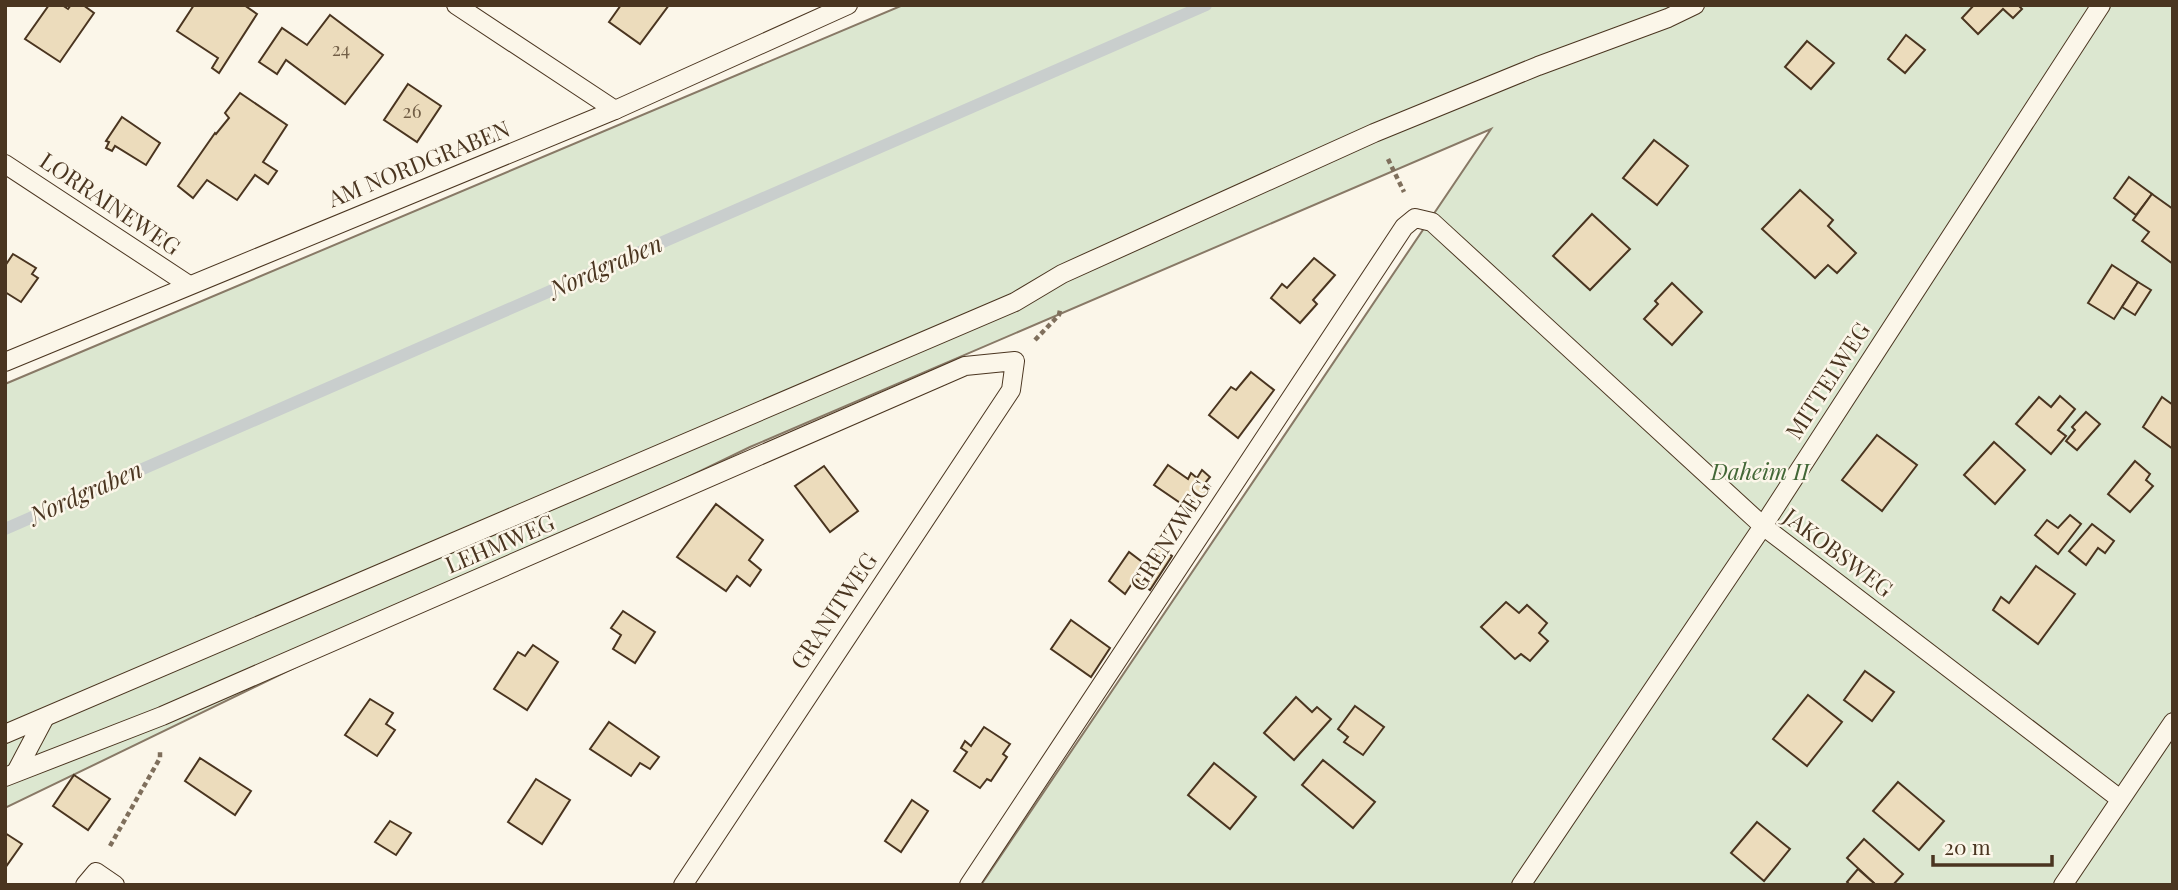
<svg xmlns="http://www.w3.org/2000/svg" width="2178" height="890" viewBox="0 0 2178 890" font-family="'Playfair Display',serif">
	<rect width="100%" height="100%" fill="#fbf6e9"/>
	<polygon fill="#dce7d0" stroke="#887966" stroke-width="2" points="903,5 2173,5 2173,885 981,885 1491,129 750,447 5,808 5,384"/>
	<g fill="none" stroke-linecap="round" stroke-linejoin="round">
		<polyline stroke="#c9cecd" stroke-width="12" points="5,529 1206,5"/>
	</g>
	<g fill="#ecdcbc" stroke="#4a3520" stroke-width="2">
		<polygon points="49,5 62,5 68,9 71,5 83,5 94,13 60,62 25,39"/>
		<polygon points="194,5 244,5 257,14 219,73 212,68 218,58 177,31"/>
		<polygon points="621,5 669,5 640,44 609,22"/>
		<polygon points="1974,5 2018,5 2022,9 2013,18 2003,9 1978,34 1962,18"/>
		<polygon points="330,15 383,55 345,104 286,60 277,74 259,62 282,28 307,45"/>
		<polygon points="1906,35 1925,50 1905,73 1888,59"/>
		<polygon points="1807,41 1834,63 1811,89 1785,67"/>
		<polygon points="408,84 441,106 417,142 384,120"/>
		<polygon points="240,93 287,125 263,162 277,171 268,184 255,175 237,200 207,180 193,198 178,186 215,133 216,134 229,118 225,113"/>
		<polygon points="122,117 160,143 146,165 115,146 112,151 106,148 109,142 106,141"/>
		<polygon points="1654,140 1688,166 1657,205 1623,178"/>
		<polygon points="2129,177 2152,194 2136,215 2114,198"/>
		<polygon points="1800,190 1833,220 1828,226 1856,253 1837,273 1828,265 1815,278 1762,229"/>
		<polygon points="2152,194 2173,209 2173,264 2142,241 2149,232 2133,220"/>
		<polygon points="1592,214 1630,249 1590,290 1553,256"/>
		<polygon points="13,254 36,268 32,274 38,278 21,302 5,292 5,266"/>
		<polygon points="1314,258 1335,275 1313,300 1317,304 1300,323 1271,298 1282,284 1287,288"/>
		<polygon points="2112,265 2138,282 2114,319 2088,303"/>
		<polygon points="2138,282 2151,290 2135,315 2122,307"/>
		<polygon points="1672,283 1702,312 1672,345 1644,319 1658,304 1655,301"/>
		<polygon points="1251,372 1274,390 1238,438 1209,415 1231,387 1236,390"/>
		<polygon points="2060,396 2075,409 2058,430 2066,436 2051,454 2016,424 2039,397 2051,407"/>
		<polygon points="2162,397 2173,405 2173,449 2143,427"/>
		<polygon points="2086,412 2100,424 2077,450 2066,441 2075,430 2072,427"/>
		<polygon points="1877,435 1917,465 1882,511 1842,480"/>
		<polygon points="1994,442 2025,470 1995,504 1964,475"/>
		<polygon points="2135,461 2150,474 2146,480 2153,486 2130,512 2108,494"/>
		<polygon points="1168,465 1188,479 1191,473 1197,478 1202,470 1210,477 1205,483 1210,487 1192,511 1154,485"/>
		<polygon points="824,466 858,511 830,532 795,486"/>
		<polygon points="716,504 763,540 749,560 761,570 750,586 737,576 726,591 677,557"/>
		<polygon points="2070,515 2081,524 2058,554 2035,535 2047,520 2058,528"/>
		<polygon points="2092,524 2114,541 2105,553 2098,548 2086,565 2069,551"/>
		<polygon points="1158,546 1172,556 1150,590 1135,579 1125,594 1109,581 1129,552 1145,564"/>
		<polygon points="2036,566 2075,594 2038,644 1993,610 2001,597 2009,603"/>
		<polygon points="1506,602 1519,613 1527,605 1547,623 1539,633 1548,641 1530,661 1521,654 1515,659 1481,627"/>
		<polygon points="623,611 655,632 635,663 613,649 621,635 611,628"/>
		<polygon points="1071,620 1110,648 1091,677 1051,649"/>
		<polygon points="533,645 558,662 527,710 494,689 518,652 525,656"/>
		<polygon points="1865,671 1894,692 1872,721 1844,700"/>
		<polygon points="1808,695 1842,722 1807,766 1773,739"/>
		<polygon points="1296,697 1312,712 1317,707 1331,719 1294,760 1264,733"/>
		<polygon points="370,699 393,713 386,724 395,730 377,756 345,735"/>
		<polygon points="1355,706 1384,727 1363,755 1344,742 1348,737 1338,729"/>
		<polygon points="609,722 659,757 650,769 640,763 631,776 590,749"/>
		<polygon points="984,727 1010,744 1003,754 1007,757 991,781 987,779 980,788 954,771 967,752 961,748 965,741 971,746"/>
		<polygon points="200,758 251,791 235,815 185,781"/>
		<polygon points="1323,760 1375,802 1353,828 1302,785"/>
		<polygon points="1214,763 1256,797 1230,829 1188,795"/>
		<polygon points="74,775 110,799 88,830 53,806"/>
		<polygon points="536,779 570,800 542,844 508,822"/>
		<polygon points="1898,782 1944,821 1919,850 1873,811"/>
		<polygon points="912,800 928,811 901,852 885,841"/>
		<polygon points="390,821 411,833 396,855 375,842"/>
		<polygon points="1757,822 1790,849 1764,881 1731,853"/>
		<polygon points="5,833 22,844 5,868"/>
		<polygon points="1864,839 1903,874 1893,885 1876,885 1847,858"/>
		<polygon points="1858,869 1876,885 1850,885 1847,882"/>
	</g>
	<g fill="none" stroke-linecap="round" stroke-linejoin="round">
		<defs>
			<g id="lane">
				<polyline points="456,5 615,110"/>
				<polyline points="5,164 189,285"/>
				<polyline points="5,362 615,110 848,5"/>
				<polyline points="5,734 1015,302 1062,274 1374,133 1538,66 1668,18 1695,5"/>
				<polyline points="16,772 44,719"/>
				<polyline points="5,777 162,716 965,366 1015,361 1011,390 683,885"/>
				<polyline points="85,885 96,872 115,885"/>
				<polyline points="969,885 1404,227 1415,218 1432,222 1763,526 2120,799"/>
				<polyline points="1521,885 1763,526 2101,5"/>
				<polyline points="2063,885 2173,722"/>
			</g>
		</defs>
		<use href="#lane" stroke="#4a3520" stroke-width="20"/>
		<g stroke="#7f6f5c" stroke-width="4.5" stroke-dasharray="5 3.5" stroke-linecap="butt">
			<polyline points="1388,159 1404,192"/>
			<polyline points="1035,340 1059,315 1060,310"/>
			<polyline points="110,846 160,758 160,749"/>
		</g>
		<use href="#lane" stroke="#fbf6e9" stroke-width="18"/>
	</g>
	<g text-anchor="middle" stroke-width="5" stroke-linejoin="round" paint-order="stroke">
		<g font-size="19" fill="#725f47">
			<text x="341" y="56">24</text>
			<text x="412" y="118">26</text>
		</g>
		<g font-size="23" fill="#4a3520" stroke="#fbf6e9">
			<text transform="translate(419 164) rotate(-22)" y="8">AM NORDGRABEN</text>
			<text transform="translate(110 204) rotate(34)" y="8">LORRAINEWEG</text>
			<text transform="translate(1828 381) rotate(-57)" y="8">MITTELWEG</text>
			<text transform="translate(1170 536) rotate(-57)" y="8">GRENZWEG</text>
			<text transform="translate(500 544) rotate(-23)" y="8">LEHMWEG</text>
			<text transform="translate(1838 553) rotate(37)" y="8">JAKOBSWEG</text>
			<text transform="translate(834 611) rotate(-56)" y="8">GRANITWEG</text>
		</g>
		<g font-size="23" font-style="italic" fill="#436837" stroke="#fbf6e9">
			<text x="1760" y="480">Daheim II</text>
		</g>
		<g font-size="24" font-style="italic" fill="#4a3520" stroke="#fbf6e9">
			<text transform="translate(606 267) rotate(-24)" y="8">Nordgraben</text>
			<text transform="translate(86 493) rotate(-24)" y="8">Nordgraben</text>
		</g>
	</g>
	<rect width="2178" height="890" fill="none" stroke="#4a3520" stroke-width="14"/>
	<path d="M1933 855v10h119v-10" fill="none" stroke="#4a3520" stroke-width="3.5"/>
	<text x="1944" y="855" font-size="21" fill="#4a3520" stroke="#fbf6e9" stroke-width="5" paint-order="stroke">20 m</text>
</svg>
